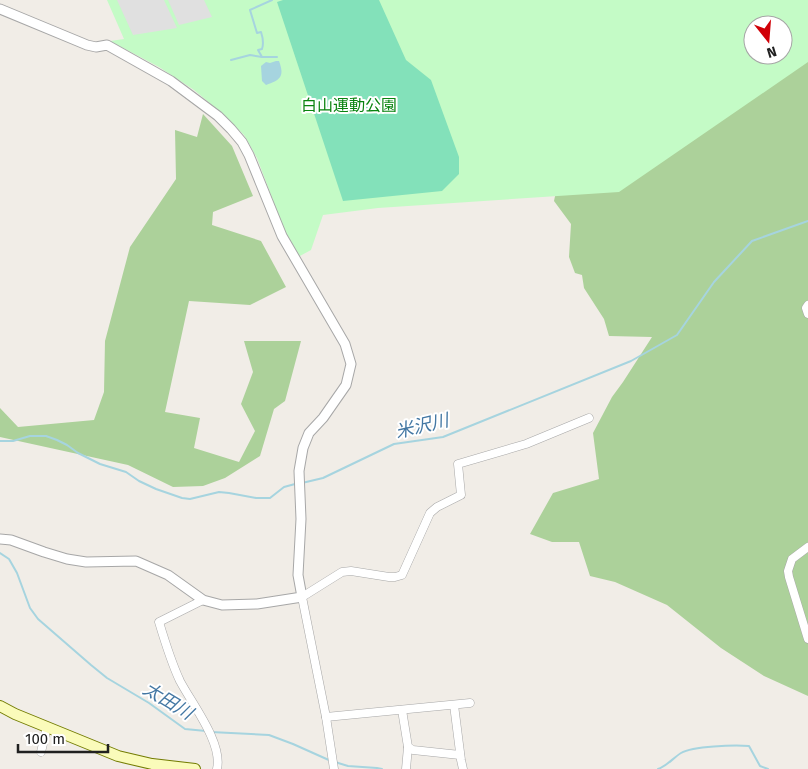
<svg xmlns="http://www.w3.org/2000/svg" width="808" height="769" viewBox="0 0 808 769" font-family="'Fira Sans','Noto Sans JP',sans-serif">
	<rect width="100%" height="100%" fill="#f1ede7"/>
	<g fill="#acd19a" fill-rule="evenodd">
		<path d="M 423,0 L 808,0 L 808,696 L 764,676 L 721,648 L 667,605 L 615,582 L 590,576 L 579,542 L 552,542 L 530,534 L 553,493 L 599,479 L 593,433 L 612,397 L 623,382 L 652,337 L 609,336 L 604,319 L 584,288 L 582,275 L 575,273 L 569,257 L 571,224 L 554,201 L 563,158 ZM 753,25 L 783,25 L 783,55 L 753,55 Z"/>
		<polygon points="203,114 232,146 253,196 213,212 212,225 261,241 286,287 250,305 189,301 165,412 200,418 194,448 239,462 255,431 241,404 253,372 244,341 301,341 285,401 274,409 260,456 225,478 203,486 173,487 128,465 0,437 0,408 18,427 94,420 104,392 105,341 130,247 176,179 175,130 197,137"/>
	</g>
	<path fill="#c4fbc6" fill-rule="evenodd" d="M 107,0 L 808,0 L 808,62 L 619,192 L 378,208 L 323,215 L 311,250 L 298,257 L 286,235 L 257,158 L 244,135 L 218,110 L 194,90 L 159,67 L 110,41 L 124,39 ZM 753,25 L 783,25 L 783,55 L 753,55 Z"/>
	<polygon fill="#83e1ba" points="283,0 379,0 406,60 431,80 459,157 459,174 442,191 343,201 277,2"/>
	<g fill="#e0e0e0">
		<polygon points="117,0 164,0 177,28 133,35"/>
		<polygon points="168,0 204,0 212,17 179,25"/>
	</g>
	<path fill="#a6d4df" d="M 276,61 L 279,61 C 285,77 280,80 266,85 L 262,81 L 261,66 L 266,62 L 270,63 Z"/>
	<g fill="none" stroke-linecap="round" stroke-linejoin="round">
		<g stroke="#a6d4df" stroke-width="2">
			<path d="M 262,57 L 258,50 L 262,49 C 264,43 263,38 261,32 L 257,33 L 250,10 L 272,0"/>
			<polyline points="231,60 250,55 262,57 277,57"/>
			<polyline points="0,441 13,441 30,436 46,436 57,440 67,445 78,453 100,464 126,472 139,481 156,489 182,498 190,499 219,492 229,493 256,498 270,498 284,487 295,484"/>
			<polyline points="302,483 323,478 394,444 443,437 631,361 677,335 714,282 752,241 808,221"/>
			<polyline points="0,553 9,559 17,573 30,608 38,619 91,665 107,678 149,703 185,729 206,731"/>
			<polyline points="211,732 269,735 293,744 331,761"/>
			<polyline points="335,762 348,766 377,768 382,769"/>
			<path d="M 658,769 C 667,766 673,758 681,753 C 693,746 734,745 749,746 L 760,766 L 768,769"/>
		</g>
		<defs>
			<g id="minor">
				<polyline points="808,305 806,308 808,314"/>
				<polyline points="808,547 792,559 788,571 789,577 808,639"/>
				<path d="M 203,600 L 159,622 C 165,642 171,662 180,681 C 192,704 223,743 217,769"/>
				<polyline points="454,705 461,760 463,769"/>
				<polyline points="402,710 408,747 413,750 460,755"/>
				<polyline points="326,717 470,703"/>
				<polyline points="41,752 47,727"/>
				<polyline points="334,769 326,717 302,597 342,572 351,571 389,577 395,577 402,575 430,513 437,507 461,495 458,464 526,444 589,418"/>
				<polyline points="406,769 408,747"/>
			</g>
			<polyline id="tertiary" points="0,9 87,45 96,47 107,45 171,81 218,116 231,129 242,142 249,155 282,236 345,344 351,364 346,385 323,418 309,433 303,448 299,471 301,519 298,575 302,597 257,604 222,605 203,600 168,575 136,561 86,562 67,559 44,552 11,540 0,539"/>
			<polyline id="secondary" points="0,706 15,714 118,756 152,764 195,769"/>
		</defs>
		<use href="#minor" stroke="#a7a7a7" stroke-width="9"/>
		<use href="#tertiary" stroke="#a7a7a7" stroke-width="11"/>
		<use href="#secondary" stroke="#737c02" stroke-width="12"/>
		<use href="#minor" stroke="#fff" stroke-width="8"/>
		<use href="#tertiary" stroke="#fff" stroke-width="9"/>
		<use href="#secondary" stroke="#fafbba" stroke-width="10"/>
	</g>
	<g text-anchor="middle" stroke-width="4" stroke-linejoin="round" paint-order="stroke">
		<g font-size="16" fill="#09830f" stroke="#fff">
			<text x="349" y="111">白山運動公園</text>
		</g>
		<g font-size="18" font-style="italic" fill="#4377a3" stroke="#fff">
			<text transform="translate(422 426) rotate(-13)" y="6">米沢川</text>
			<text transform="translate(168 701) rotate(31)" y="6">太田川</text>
		</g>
	</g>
	<g transform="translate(768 40) rotate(163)"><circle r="24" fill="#ffffff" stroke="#a6a6a6"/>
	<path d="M0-4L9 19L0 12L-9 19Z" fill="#d00007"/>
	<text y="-8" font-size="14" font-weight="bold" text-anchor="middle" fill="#202020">N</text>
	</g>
	<path d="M18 744v8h90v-8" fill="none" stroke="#202020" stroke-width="2.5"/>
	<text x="25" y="744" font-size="15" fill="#202020" stroke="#ffffff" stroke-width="4" paint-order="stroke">100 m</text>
</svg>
